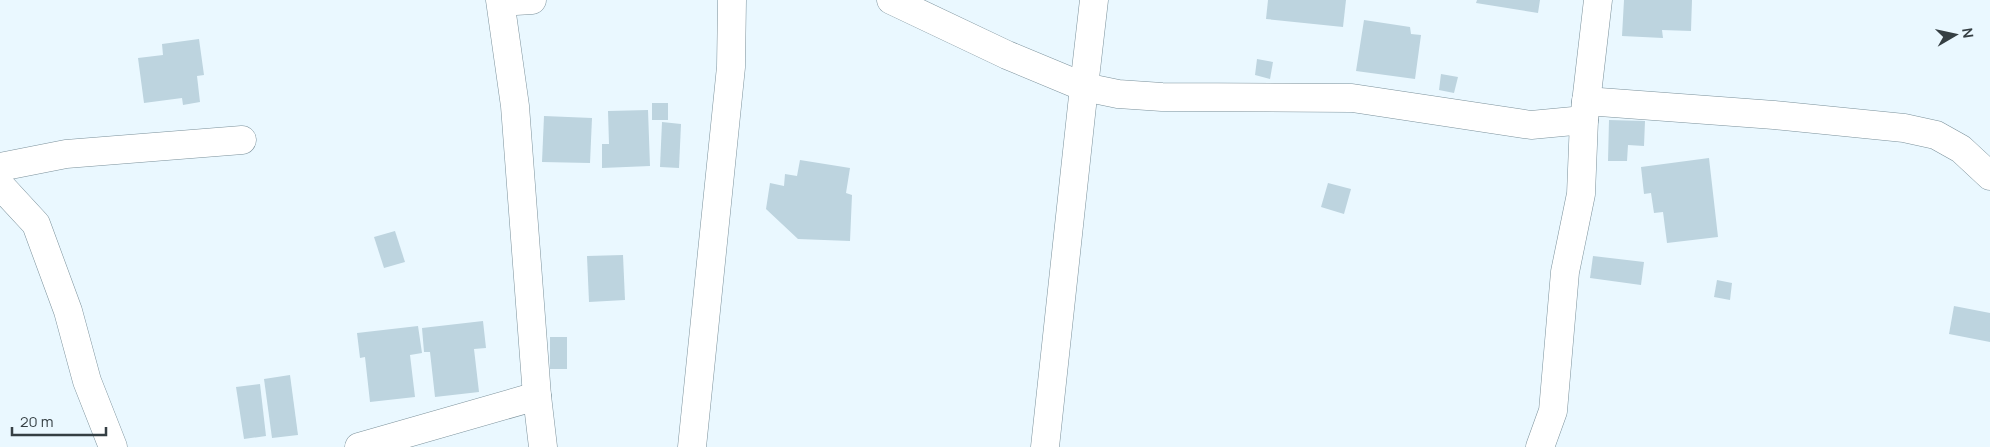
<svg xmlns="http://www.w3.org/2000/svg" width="1990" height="447" viewBox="0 0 1990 447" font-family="Manrope,sans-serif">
	<rect width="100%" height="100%" fill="#eaf8ff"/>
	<g fill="#bdd4df">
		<polygon points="1268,0 1346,0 1343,27 1266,19"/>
		<polygon points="1477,0 1540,0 1538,13 1476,3"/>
		<polygon points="1624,0 1692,0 1691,31 1662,30 1663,38 1622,36"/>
		<polygon points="1364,20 1410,27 1411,34 1421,35 1415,79 1356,71"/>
		<polygon points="199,39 204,75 197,76 200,102 183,105 182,98 144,103 138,58 163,55 162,44"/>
		<polygon points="1257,59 1273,62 1270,79 1255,75"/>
		<polygon points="1441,74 1458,77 1454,93 1439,90"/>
		<rect x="652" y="103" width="16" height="17"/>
		<polygon points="648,110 650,166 602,168 602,144 609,144 608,111"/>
		<polygon points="544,116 592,118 590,163 542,162"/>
		<polygon points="1609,120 1645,121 1644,146 1628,145 1627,161 1608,161"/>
		<polygon points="662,122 681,124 679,168 660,167"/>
		<polygon points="1709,158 1718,237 1667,243 1663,212 1654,213 1651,193 1644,194 1641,167"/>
		<polygon points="800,160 850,168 846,193 852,195 850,241 798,239 766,209 770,183 784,186 785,174 797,176"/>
		<polygon points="1328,183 1351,189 1344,214 1321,207"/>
		<polygon points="395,231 405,262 384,268 374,237"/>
		<polygon points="623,255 625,300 589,302 587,256"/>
		<polygon points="1593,256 1644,262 1641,285 1590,278"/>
		<polygon points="1717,280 1732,283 1730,300 1714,297"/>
		<polygon points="1954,306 1990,313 1990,342 1949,334"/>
		<polygon points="483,321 486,348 474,349 479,392 435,397 430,352 424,352 422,328"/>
		<polygon points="418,326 422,353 410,355 415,397 370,402 365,357 360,358 357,333"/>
		<rect x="550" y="337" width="17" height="32"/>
		<polygon points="290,375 298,435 272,438 264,379"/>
		<polygon points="260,384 266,436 244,439 236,387"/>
	</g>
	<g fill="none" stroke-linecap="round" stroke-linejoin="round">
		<defs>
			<g id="minor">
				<polyline points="500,0 515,106 537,396 543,447"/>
				<polyline points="891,0 1007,55 1084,87 1118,94 1162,97 1352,98 1531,125 1584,120"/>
				<polyline points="501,2 532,0"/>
				<polyline points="1586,101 1774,115 1904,128 1936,135 1961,149 1990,176"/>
				<polyline points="0,167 66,154 242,140"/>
				<polyline points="0,185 36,224 68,311 87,381 113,447"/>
				<polyline points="359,447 537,396"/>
				<polyline points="692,447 731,67 732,0"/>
				<polyline points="1045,447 1084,87 1094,0"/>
				<polyline points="1540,447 1553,411 1565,272 1581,194 1584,120 1598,0"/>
			</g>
		</defs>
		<use href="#minor" stroke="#7b919b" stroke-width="29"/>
		<use href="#minor" stroke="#fff" stroke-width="28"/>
	</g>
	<g transform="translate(1955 35) rotate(81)" stroke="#eaf8ff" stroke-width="4" paint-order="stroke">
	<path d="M0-4L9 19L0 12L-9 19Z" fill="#353f43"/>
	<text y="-8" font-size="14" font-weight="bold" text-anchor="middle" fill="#353f43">N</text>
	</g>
	<path d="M12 427v8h94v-8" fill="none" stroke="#353f43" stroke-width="2.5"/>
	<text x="20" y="427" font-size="15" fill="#353f43" stroke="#eaf8ff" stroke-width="4" paint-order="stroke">20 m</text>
</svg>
